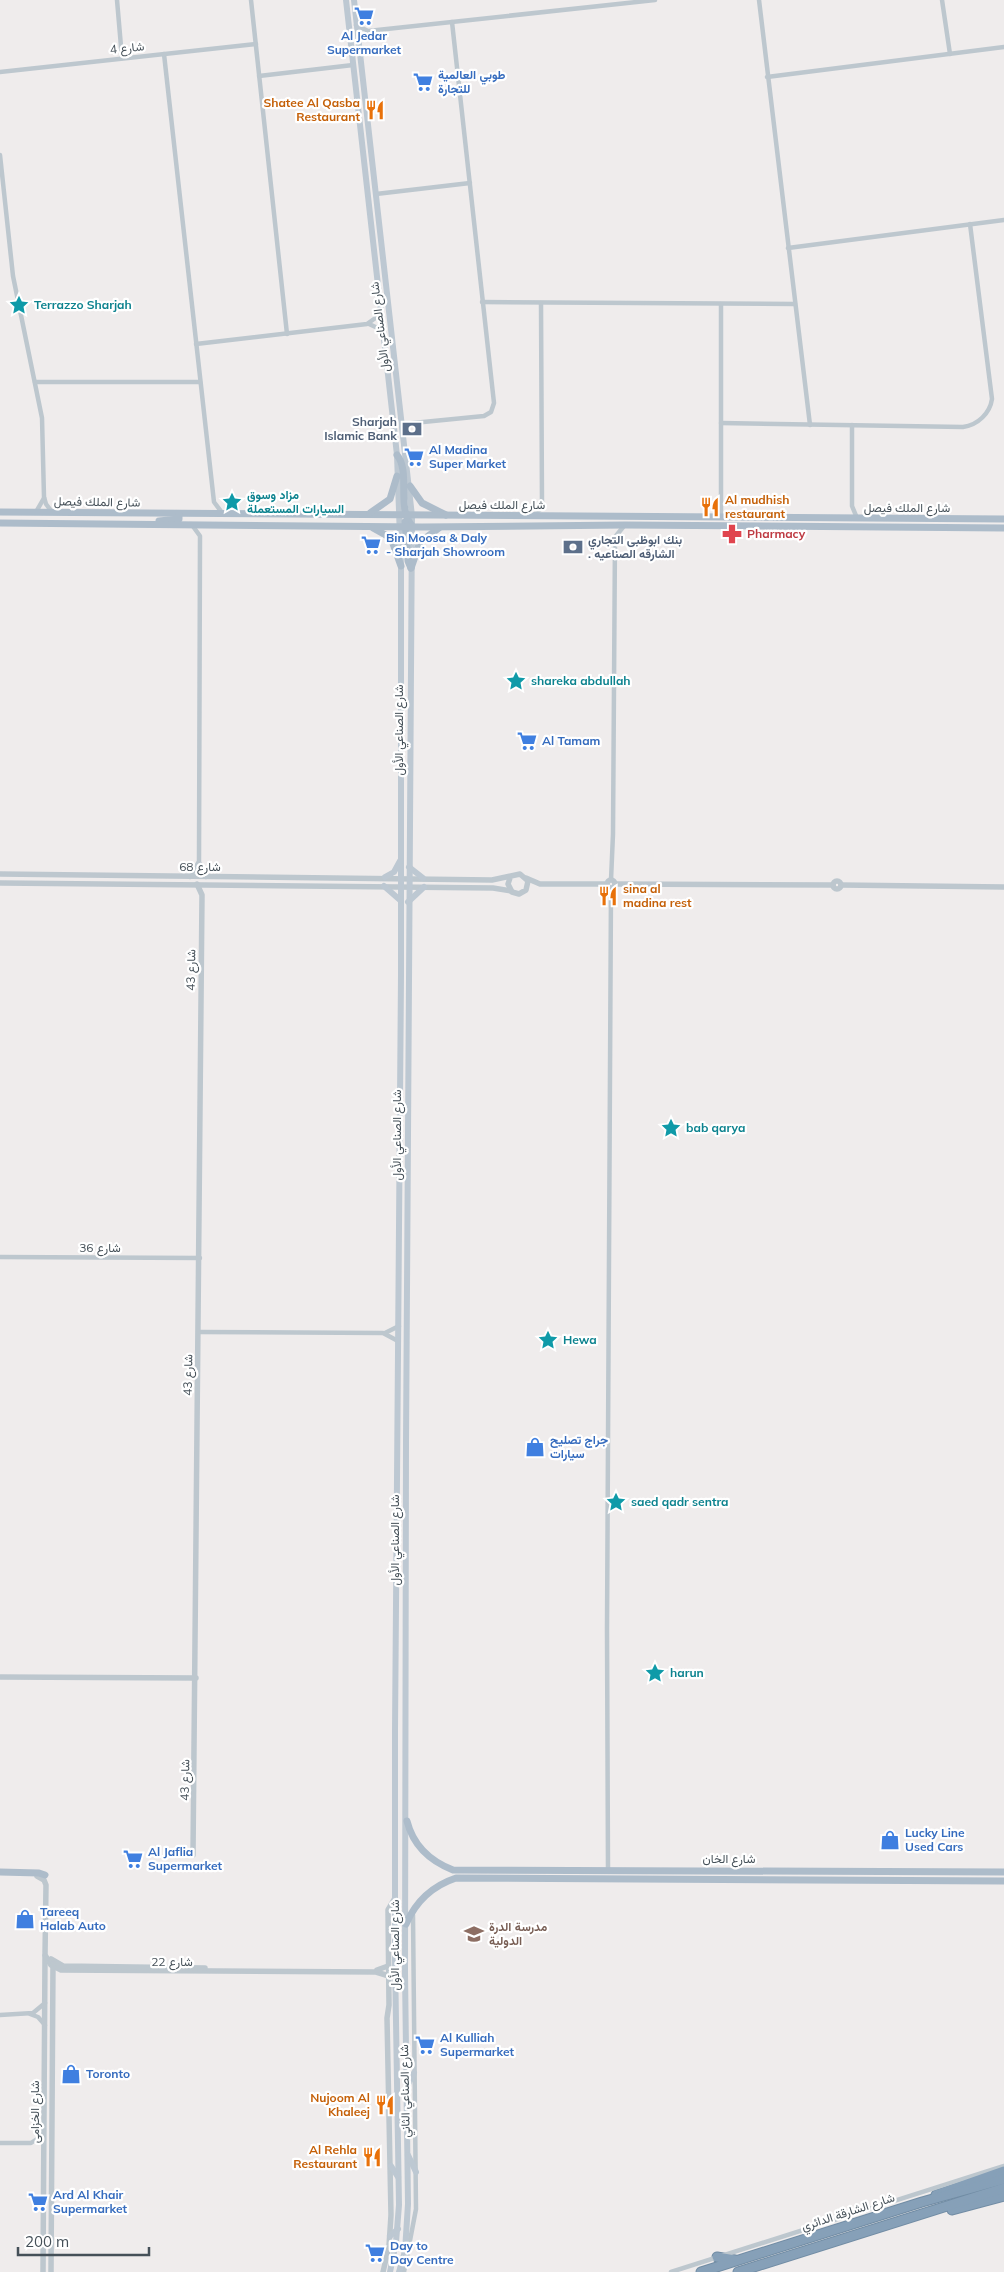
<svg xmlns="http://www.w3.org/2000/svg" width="1004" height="2272" viewBox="0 0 1004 2272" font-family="Mulish,Vazirmatn,sans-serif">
	<rect width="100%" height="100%" fill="#efecec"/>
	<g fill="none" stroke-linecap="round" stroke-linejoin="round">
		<defs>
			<g id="motorway">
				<polyline points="936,2195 1004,2171"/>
				<polyline points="952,2210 1004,2196"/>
				<polyline points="717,2257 735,2260"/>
				<polyline points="701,2272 922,2202 1004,2179"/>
				<polyline points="738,2272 1004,2188"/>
			</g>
		</defs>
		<use href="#motorway" stroke="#718ca4" stroke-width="11"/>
		<g stroke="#bdc7ce" stroke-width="4.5">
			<polyline points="117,0 122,58"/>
			<polyline points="251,0 287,334"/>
			<polyline points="759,0 810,425"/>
			<polyline points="942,0 950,54"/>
			<polyline points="356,25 368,31 655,0"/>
			<polyline points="164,54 214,502 223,514"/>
			<polyline points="0,72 256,44"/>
			<polyline points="259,76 353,65"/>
			<polyline points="767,77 1004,47"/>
			<polyline points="0,155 13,276 42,418 44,497 46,504 52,512"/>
			<polyline points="376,194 470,183"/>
			<polyline points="788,248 1004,220"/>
			<polyline points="482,302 795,304"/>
			<polyline points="369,324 382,330"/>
			<polyline points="196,344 367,324 381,314"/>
			<polyline points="35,382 200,382"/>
			<path d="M 721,423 L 963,427 C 978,425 990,413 992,399 L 970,224"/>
			<polyline points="403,424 484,416 491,412 494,403 452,22"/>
			<polyline points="852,425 852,506 857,518"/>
			<polyline points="36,512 44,498"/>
			<polyline points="534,516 542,506 541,303"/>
			<polyline points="721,517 721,304"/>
			<polyline points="192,525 200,536 199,862 206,877"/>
			<polyline points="190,877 198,863"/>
			<polyline points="611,880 613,834 615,537 624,526"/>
			<polyline points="0,1257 200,1258"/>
			<polyline points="199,1332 383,1333 398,1341"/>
			<polyline points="385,1333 399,1326"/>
			<polyline points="608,1869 607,1630 611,888"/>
			<polyline points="30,2014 38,2017 45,2025"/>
			<polyline points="0,2015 33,2013 45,2003"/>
			<polyline points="0,2143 31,2143 43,2135"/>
			<polyline points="404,2272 416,2209 413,1915"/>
			<polyline points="671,2272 1004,2166"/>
		</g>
		<g stroke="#bdc7ce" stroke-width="5.5">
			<polyline points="0,874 492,880 520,874 528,881 526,890 519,894 512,892 508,884 510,878"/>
			<polyline points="526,878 540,884 607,884"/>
			<circle cx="611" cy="884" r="4"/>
			<circle cx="837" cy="885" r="4"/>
			<polyline points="0,883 493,888 511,891"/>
			<polyline points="615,884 833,885"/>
			<polyline points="841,885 1004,887"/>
			<polyline points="0,1677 196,1678"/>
			<polyline points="193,1855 202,895 197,884"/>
			<polyline points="37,1876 44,1880 46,1885 45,1955 51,1965 61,1970 376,1972 389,1976"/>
			<polyline points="51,1959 63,1966 205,1968"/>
			<polyline points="377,1970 388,1966"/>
			<polyline points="43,2272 45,1956"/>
			<polyline points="51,2272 53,1964"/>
			<polyline points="383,2272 389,2246 391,2215 387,2018 389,2005 388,1910 395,1898"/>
		</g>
		<g stroke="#bdc8d2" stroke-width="6">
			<polyline points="346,0 397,455 401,566 401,975 395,1731 395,1960 399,2205 396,2242 390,2272"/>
			<polyline points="354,0 412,516 406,1443 405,1973 408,2204 405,2251 399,2272"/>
			<polyline points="409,867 423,878"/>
			<polyline points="385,877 394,872 400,861"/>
			<polyline points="384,886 400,900"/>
			<polyline points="408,902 424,887"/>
			<polyline points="407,2086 414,2073"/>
			<polyline points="408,2155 416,2172"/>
			<polyline points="391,2166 398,2177"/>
			<polyline points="390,2236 398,2229"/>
		</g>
		<g stroke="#adbcca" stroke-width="7">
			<path d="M 397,455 C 411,472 396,507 412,526"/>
			<polyline points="410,486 422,503 446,515"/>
			<polyline points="0,512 1004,519"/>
			<polyline points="370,513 390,499 397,476"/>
			<polyline points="159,521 179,519 179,515"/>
			<polyline points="405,522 408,561 411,568"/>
			<polyline points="0,523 422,527 625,525 1004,528"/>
			<polyline points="373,528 391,538 401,566"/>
			<polyline points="411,568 420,542 439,528"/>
			<path d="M 407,1821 C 413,1845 430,1861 453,1870 L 1004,1872"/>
			<polyline points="0,1872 39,1873 45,1875"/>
			<path d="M 406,1924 C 416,1901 432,1886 456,1878 L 1004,1881"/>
		</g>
		<use href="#motorway" stroke="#86a0b8" stroke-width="9"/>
	</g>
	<defs>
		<symbol id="supermarket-bare" viewBox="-9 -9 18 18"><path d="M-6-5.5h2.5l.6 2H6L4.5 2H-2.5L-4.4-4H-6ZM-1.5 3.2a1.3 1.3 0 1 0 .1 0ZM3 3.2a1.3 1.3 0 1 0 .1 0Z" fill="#3f7fe0" stroke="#fff" stroke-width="2.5" paint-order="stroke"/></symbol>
		<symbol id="restaurant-bare" viewBox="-9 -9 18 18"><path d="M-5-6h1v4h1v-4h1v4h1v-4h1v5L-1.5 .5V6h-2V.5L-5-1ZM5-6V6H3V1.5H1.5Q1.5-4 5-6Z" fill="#e8710a" stroke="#fff" stroke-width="2.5" paint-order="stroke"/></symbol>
		<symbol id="sight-bare" viewBox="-9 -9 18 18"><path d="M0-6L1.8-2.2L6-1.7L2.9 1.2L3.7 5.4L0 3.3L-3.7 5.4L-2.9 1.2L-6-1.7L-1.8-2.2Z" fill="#0f9aa8" stroke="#fff" stroke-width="2.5" paint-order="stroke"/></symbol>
		<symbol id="bank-bare" viewBox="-9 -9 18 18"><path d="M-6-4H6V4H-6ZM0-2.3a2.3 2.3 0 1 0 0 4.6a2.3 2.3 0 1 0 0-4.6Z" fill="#5c6f8a" stroke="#fff" stroke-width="2.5" paint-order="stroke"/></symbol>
		<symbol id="pharmacy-bare" viewBox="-9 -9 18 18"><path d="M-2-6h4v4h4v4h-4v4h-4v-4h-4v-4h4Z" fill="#e0444e" stroke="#fff" stroke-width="2.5" paint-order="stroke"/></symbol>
		<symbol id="shop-bare" viewBox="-9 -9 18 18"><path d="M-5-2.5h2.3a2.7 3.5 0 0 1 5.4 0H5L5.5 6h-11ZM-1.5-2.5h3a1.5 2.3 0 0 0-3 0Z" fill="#3f7fe0" stroke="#fff" stroke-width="2.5" paint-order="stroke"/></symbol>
		<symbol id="school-bare" viewBox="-9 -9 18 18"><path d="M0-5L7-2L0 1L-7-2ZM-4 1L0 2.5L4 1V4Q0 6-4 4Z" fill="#8d6e63" stroke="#fff" stroke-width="2.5" paint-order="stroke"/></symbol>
	</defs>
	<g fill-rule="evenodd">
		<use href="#supermarket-bare" x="350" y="2" width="28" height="28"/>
		<use href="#supermarket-bare" x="409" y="68" width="28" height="28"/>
		<use href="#restaurant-bare" x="361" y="96" width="28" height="28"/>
		<use href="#sight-bare" x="5" y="291" width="28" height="28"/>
		<use href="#bank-bare" x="398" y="415" width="28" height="28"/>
		<use href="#supermarket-bare" x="400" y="443" width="28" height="28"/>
		<use href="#sight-bare" x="218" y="488" width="28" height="28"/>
		<use href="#restaurant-bare" x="696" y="493" width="28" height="28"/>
		<use href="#pharmacy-bare" x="718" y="520" width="28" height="28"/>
		<use href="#supermarket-bare" x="357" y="531" width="28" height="28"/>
		<use href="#bank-bare" x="559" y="533" width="28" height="28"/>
		<use href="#sight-bare" x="502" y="667" width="28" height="28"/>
		<use href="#supermarket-bare" x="513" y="727" width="28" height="28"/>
		<use href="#restaurant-bare" x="594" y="882" width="28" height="28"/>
		<use href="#sight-bare" x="657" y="1114" width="28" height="28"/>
		<use href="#sight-bare" x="534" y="1326" width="28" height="28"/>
		<use href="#shop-bare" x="521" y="1433" width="28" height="28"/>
		<use href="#sight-bare" x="602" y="1488" width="28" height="28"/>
		<use href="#sight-bare" x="641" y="1659" width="28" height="28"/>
		<use href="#shop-bare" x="876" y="1826" width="28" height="28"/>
		<use href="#supermarket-bare" x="119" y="1845" width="28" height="28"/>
		<use href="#shop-bare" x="11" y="1905" width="28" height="28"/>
		<use href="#school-bare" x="460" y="1920" width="28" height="28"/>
		<use href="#supermarket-bare" x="411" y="2031" width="28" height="28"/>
		<use href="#shop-bare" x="57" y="2060" width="28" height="28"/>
		<use href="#restaurant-bare" x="371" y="2091" width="28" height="28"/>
		<use href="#restaurant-bare" x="358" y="2143" width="28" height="28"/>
		<use href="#supermarket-bare" x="24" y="2188" width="28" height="28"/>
		<use href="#supermarket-bare" x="361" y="2239" width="28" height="28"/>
	</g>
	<g text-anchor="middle" stroke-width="4.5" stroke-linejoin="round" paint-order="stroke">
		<g font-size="12" font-weight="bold" fill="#366cbe" stroke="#fff" text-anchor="start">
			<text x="364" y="40" text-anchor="middle">Al Jedar<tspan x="364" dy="14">Supermarket</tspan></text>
			<text x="438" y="79">طوبي العالمية<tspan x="438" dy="14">للتجارة</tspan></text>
			<text x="429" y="454">Al Madina<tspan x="429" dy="14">Super Market</tspan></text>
			<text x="386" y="542">Bin Moosa &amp; Daly<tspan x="386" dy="14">- Sharjah Showroom</tspan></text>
			<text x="542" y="745">Al Tamam</text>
			<text x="550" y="1444">جراج تصليح<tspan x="550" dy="14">سيارات</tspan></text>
			<text x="905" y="1837">Lucky Line<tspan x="905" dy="14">Used Cars</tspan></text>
			<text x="148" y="1856">Al Jaflia<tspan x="148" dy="14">Supermarket</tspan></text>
			<text x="40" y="1916">Tareeq<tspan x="40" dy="14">Halab Auto</tspan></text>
			<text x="440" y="2042">Al Kulliah<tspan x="440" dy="14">Supermarket</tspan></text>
			<text x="86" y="2078">Toronto</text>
			<text x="53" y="2199">Ard Al Khair<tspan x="53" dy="14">Supermarket</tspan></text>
			<text x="390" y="2250">Day to<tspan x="390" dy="14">Day Centre</tspan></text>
		</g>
		<g font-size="12" fill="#455058" stroke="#fff">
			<text transform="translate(127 48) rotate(-6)" y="4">شارع 4</text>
			<text transform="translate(380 327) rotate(-97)" y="4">شارع الصناعي الأول</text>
			<text transform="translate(97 502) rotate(1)" y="4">شارع الملك فيصل</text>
			<text x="502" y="509">شارع الملك فيصل</text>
			<text x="907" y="512">شارع الملك فيصل</text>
			<text transform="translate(399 730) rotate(-90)" y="4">شارع الصناعي الأول</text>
			<text x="200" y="871">شارع 68</text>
			<text transform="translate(191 970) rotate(-89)" y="4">شارع 43</text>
			<text transform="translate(397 1135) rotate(-90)" y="4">شارع الصناعي الأول</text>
			<text x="100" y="1252">شارع 36</text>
			<text transform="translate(188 1375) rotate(-89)" y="4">شارع 43</text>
			<text transform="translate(395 1540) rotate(-90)" y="4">شارع الصناعي الأول</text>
			<text transform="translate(185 1780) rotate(-89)" y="4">شارع 43</text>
			<text x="729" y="1863">شارع الخان</text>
			<text transform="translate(395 1945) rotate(-90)" y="4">شارع الصناعي الأول</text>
			<text x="172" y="1966">شارع 22</text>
			<text transform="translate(405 2091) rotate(-91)" y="4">شارع الصناعي الثاني</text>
			<text transform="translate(35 2112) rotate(-90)" y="4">شارع الخزامى</text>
			<text transform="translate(848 2212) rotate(-18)" y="4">شارع الشارقة الدائري</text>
		</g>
		<g font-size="12" font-weight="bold" fill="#c56008" stroke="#fff" text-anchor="end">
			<text x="360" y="107">Shatee Al Qasba<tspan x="360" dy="14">Restaurant</tspan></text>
			<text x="725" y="504" text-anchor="start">Al mudhish<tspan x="725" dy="14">restaurant</tspan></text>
			<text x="623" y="893" text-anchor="start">sina al<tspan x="623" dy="14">madina rest</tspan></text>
			<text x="370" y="2102">Nujoom Al<tspan x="370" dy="14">Khaleej</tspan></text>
			<text x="357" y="2154">Al Rehla<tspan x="357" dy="14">Restaurant</tspan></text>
		</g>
		<g font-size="12" font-weight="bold" fill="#0d838f" stroke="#fff" text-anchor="start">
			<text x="34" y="309">Terrazzo Sharjah</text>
			<text x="247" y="499">مزاد وسوق<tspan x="247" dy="14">السيارات المستعملة</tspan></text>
			<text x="531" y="685">shareka abdullah</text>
			<text x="686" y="1132">bab qarya</text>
			<text x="563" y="1344">Hewa</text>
			<text x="631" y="1506">saed qadr sentra</text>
			<text x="670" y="1677">harun</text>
		</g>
		<g font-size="12" font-weight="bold" fill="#4e5e75" stroke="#fff" text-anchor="end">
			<text x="397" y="426">Sharjah<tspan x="397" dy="14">Islamic Bank</tspan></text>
			<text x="588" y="544" text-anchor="start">بنك ابوظبي التجاري<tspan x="588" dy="14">. الشارقه الصناعيه</tspan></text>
		</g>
		<g font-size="12" font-weight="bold" fill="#be3a42" stroke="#fff" text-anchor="start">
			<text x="747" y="538">Pharmacy</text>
		</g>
		<g font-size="12" font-weight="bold" fill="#785e54" stroke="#fff" text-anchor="start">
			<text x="489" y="1931">مدرسة الدرة<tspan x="489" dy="14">الدولية</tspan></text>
		</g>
	</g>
	<path d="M18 2247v8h131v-8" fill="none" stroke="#455058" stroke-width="2.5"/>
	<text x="25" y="2247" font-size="15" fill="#455058" stroke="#ffffff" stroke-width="4" paint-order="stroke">200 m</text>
</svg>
